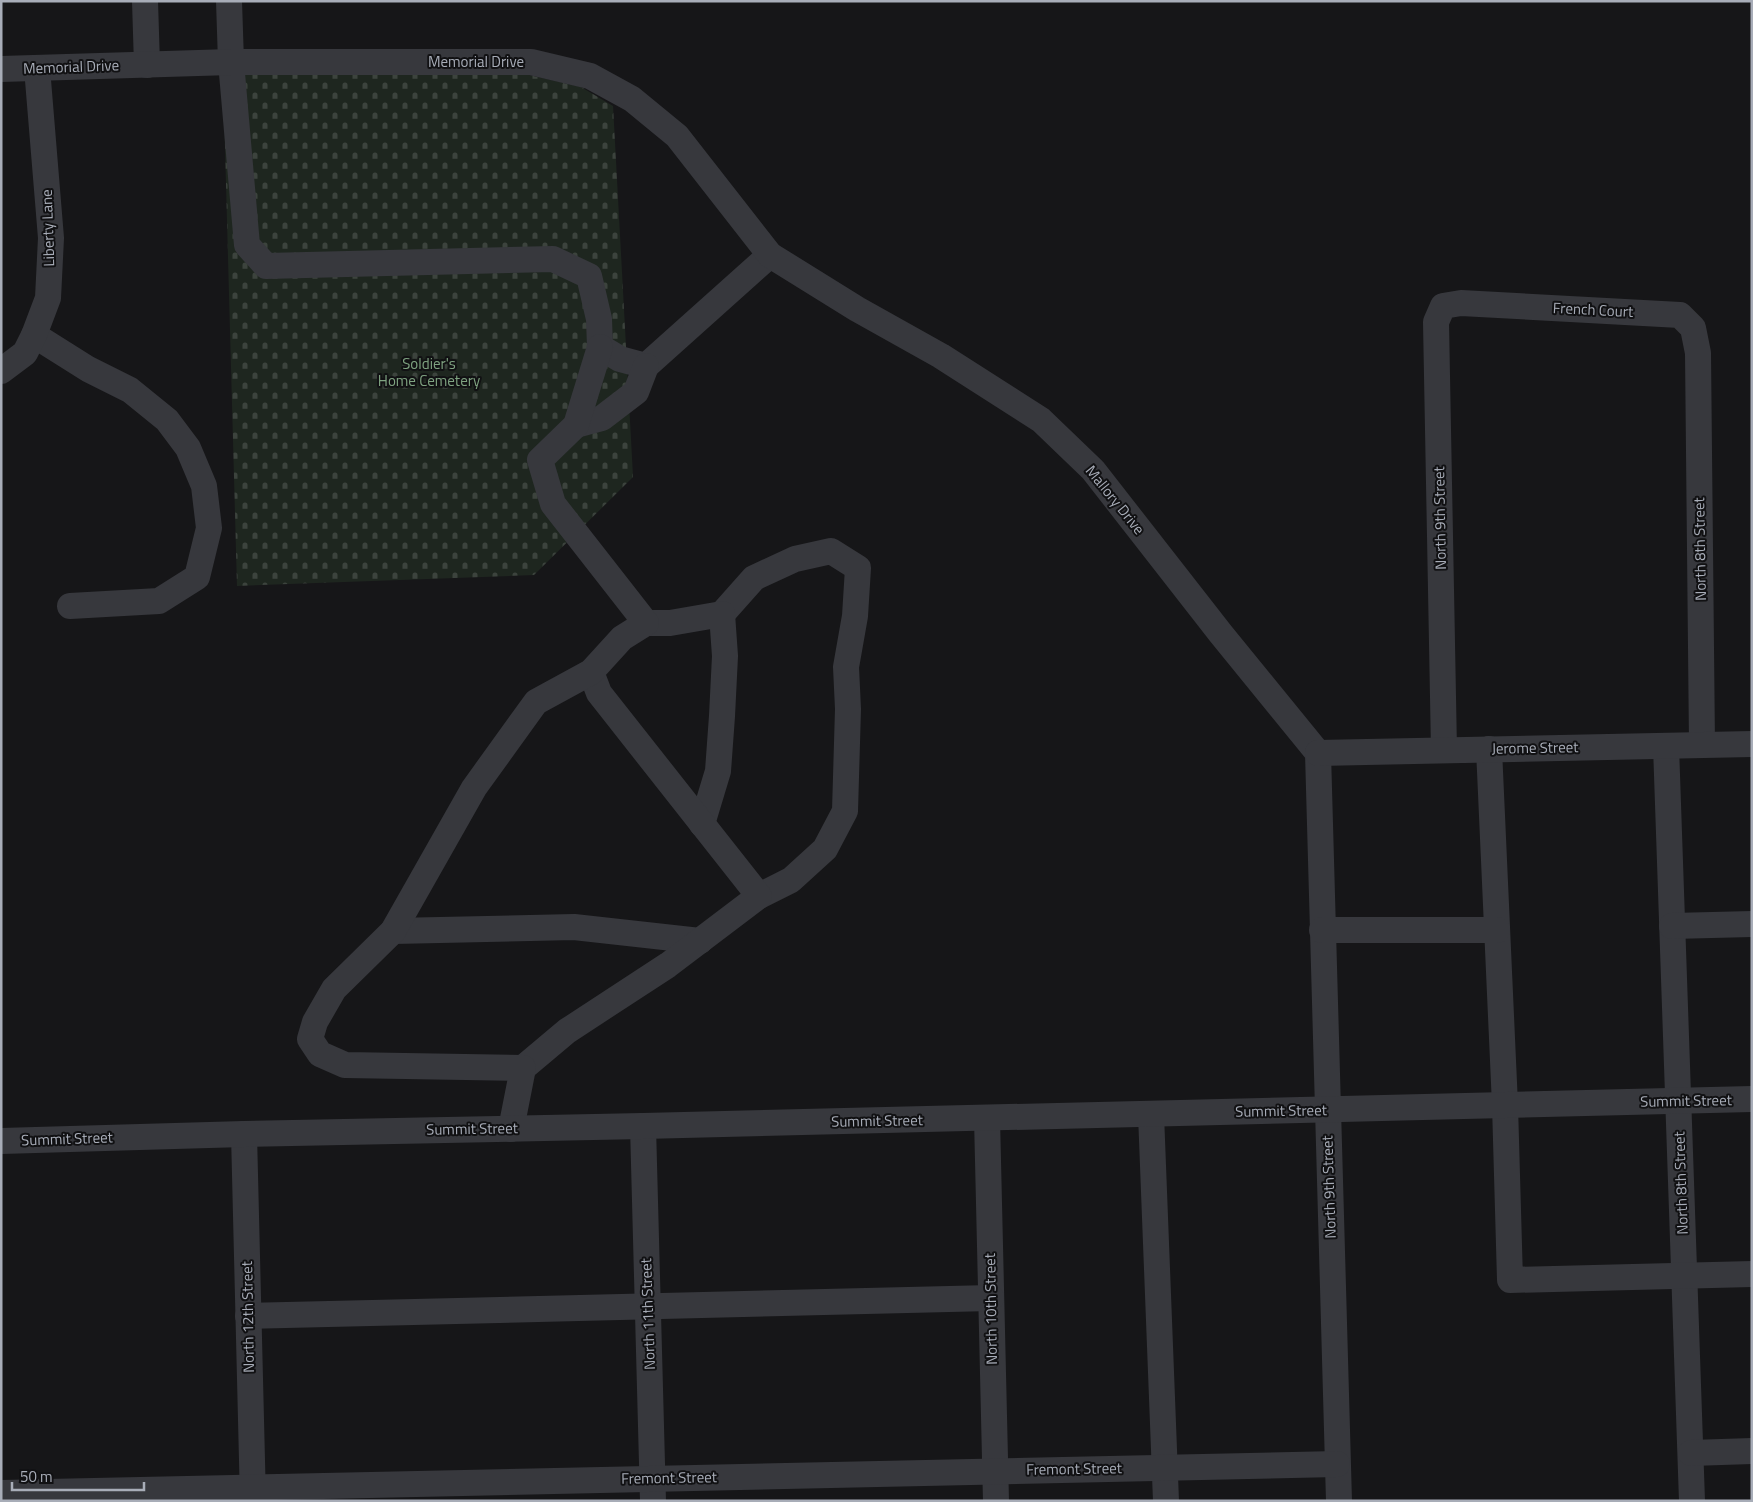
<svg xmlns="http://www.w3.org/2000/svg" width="1753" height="1502" viewBox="0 0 1753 1502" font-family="'Titillium Web',sans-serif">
	<defs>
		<pattern id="cemetery-stones" width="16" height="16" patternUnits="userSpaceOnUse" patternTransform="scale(1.25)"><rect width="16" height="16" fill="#1e261f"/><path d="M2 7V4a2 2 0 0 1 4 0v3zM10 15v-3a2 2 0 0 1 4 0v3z" fill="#3c433d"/></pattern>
	</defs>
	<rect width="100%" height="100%" fill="#161618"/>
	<polygon fill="url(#cemetery-stones)" points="223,73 529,75 581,87 613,106 633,477 534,575 237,586"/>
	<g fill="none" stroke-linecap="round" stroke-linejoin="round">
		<g stroke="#37383d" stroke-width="26">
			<polyline points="145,1 147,65"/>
			<polyline points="229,1 231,62 247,245 266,266 553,259 589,276 599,319 600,347 620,359 646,366 770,255"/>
			<polyline points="1,69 231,62 531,62 590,76 632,99 677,136 770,255 857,309 941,356 1041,420 1093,470 1221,634 1318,753"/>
			<polyline points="34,335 88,369 130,390 167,420 188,448 204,486 209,528 197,577 159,601 70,606"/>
			<polyline points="1,371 25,353 34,335 48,298 51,238 37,68"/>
			<polyline points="576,425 602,418 636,392 646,366"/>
			<polyline points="722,614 754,578 795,559 831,551 858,568 855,616 846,667 848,709 845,811 825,849 791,880 759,896"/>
			<polyline points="646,623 670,623 722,614 725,656 722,716 718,771 702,824"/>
			<polyline points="1666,746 1692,1501"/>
			<polyline points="1489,749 1505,1105 1510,1280 1752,1274"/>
			<polyline points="1444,750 1436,322 1443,306 1461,303 1680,315 1693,328 1698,353 1702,745"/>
			<polyline points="1318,753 1339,1501"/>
			<polyline points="1318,753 1752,744"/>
			<polyline points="1672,926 1752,924"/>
			<polyline points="1322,930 1497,930"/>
			<polyline points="393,931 574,927 700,941"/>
			<polyline points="523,1068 567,1031 668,965 759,896 599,693 591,672"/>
			<polyline points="1151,1114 1166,1501"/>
			<polyline points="987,1118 996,1501"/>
			<polyline points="643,1126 653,1501"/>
			<polyline points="511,1129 523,1068 345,1065 320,1054 310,1039 315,1022 334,989 393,931 474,788 536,702 591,672 622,638 646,623 553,504 540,460 576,425 600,347"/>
			<polyline points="244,1134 253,1501"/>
			<polyline points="1,1141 244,1134 643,1126 1752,1099"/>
			<polyline points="248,1316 991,1298"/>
			<polyline points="1691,1453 1752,1451"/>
			<polyline points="1,1493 1337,1464"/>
		</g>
	</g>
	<g text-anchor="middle" stroke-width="4" stroke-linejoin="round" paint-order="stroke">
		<g font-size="15" fill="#a8adb8" stroke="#111113">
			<text x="476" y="67">Memorial Drive</text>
			<text transform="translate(71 67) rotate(-2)" y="5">Memorial Drive</text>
			<text transform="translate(48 228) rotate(-92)" y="5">Liberty Lane</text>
			<text transform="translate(1593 310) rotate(3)" y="5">French Court</text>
			<text transform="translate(1115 500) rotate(51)" y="5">Mallory Drive</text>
			<text transform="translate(1440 518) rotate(-91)" y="5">North 9th Street</text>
			<text transform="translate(1700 549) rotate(-91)" y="5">North 8th Street</text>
			<text transform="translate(1535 748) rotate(-1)" y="5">Jerome Street</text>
			<text transform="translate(1686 1101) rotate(-1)" y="5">Summit Street</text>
			<text transform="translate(1281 1111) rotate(-1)" y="5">Summit Street</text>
			<text transform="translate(877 1121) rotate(-1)" y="5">Summit Street</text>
			<text transform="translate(472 1129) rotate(-1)" y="5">Summit Street</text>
			<text transform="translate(67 1139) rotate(-2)" y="5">Summit Street</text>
			<text transform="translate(1681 1183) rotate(-92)" y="5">North 8th Street</text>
			<text transform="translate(1329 1187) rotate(-92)" y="5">North 9th Street</text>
			<text transform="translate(991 1309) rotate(-91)" y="5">North 10th Street</text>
			<text transform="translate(648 1314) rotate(-92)" y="5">North 11th Street</text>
			<text transform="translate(248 1317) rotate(-91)" y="5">North 12th Street</text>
			<text transform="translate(1074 1469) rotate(-1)" y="5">Fremont Street</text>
			<text transform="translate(669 1478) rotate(-1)" y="5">Fremont Street</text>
		</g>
		<g font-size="15" fill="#7fa381" stroke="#111113">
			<text x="429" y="369">Soldier's<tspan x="429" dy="17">Home Cemetery</tspan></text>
		</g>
	</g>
	<rect width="1753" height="1502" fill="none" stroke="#a8adb8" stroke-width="5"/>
	<path d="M12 1482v8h132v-8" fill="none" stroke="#a8adb8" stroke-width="2.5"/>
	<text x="20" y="1482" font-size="15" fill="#a8adb8" stroke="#111113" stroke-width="4" paint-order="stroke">50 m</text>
</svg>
